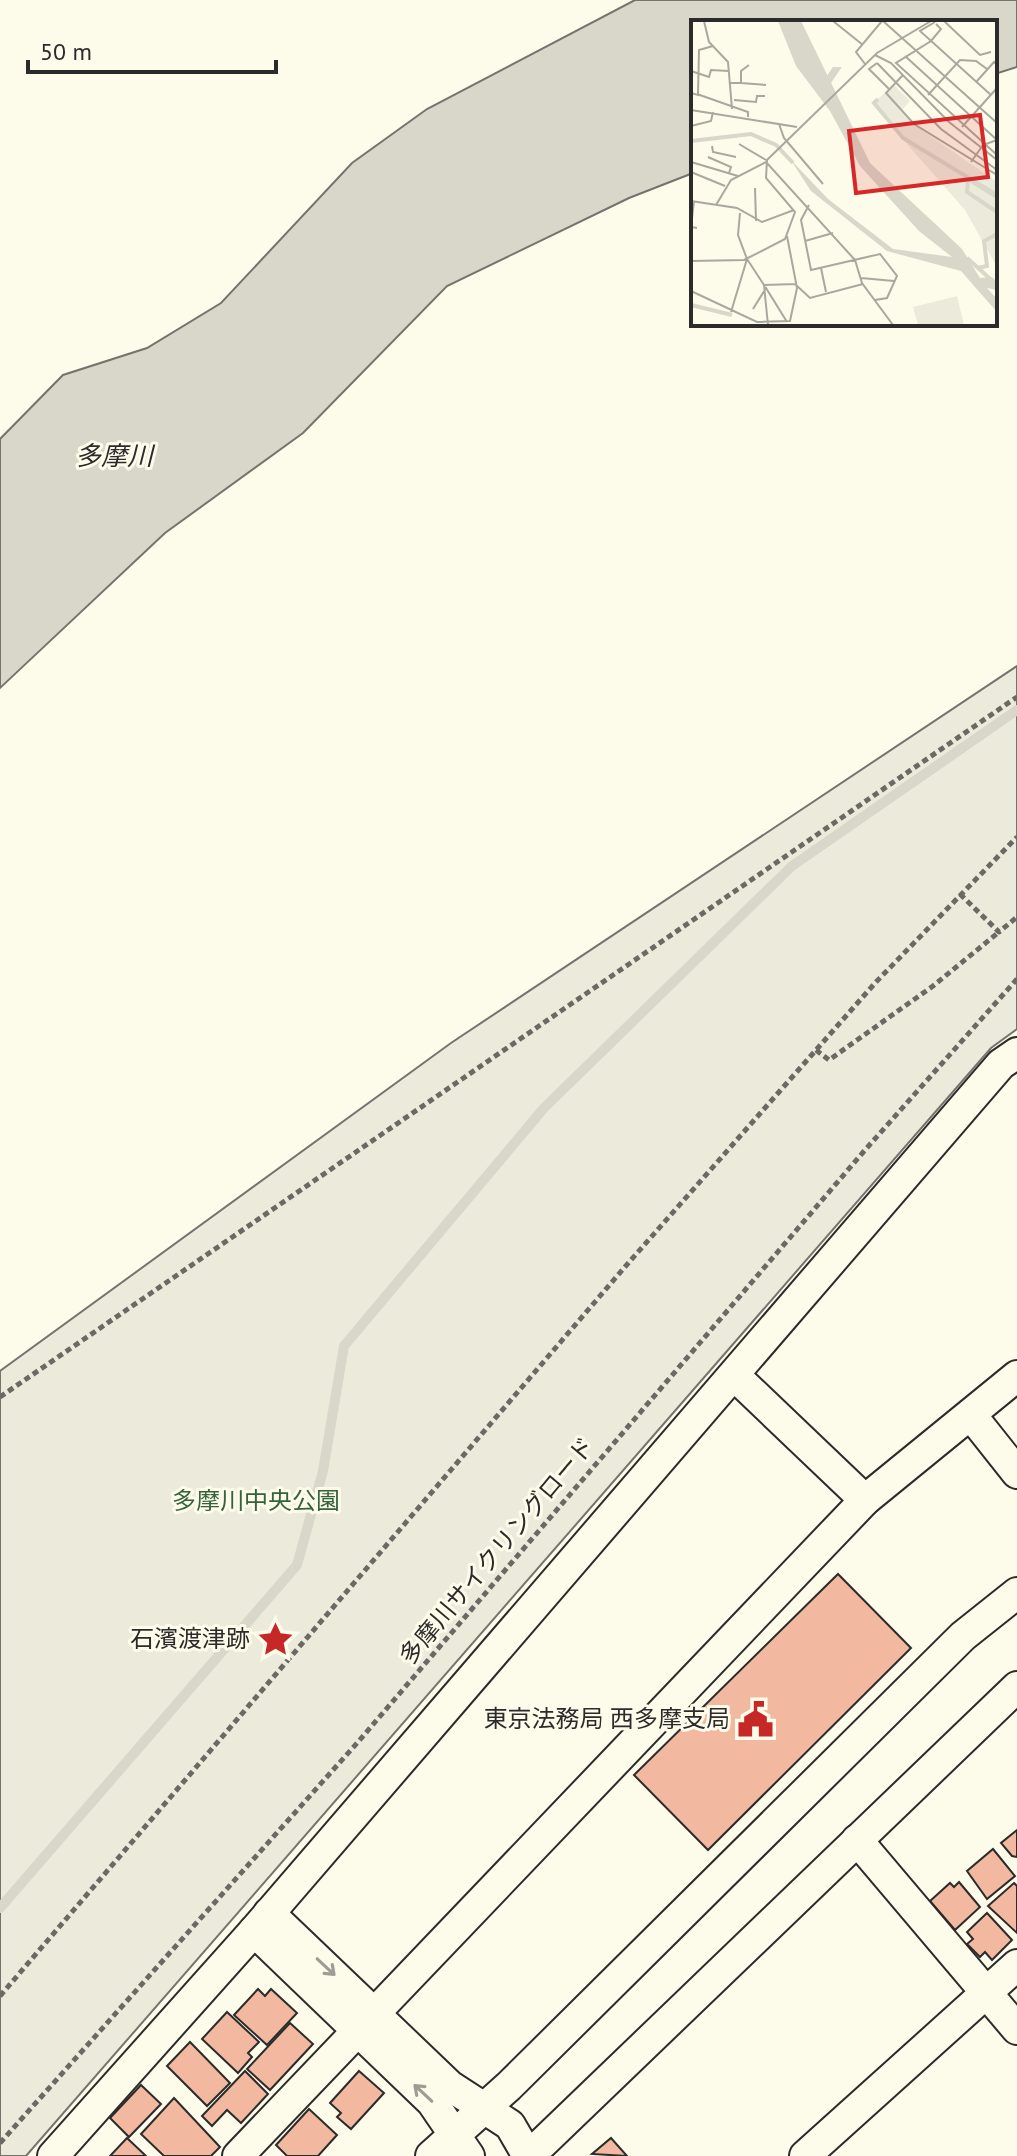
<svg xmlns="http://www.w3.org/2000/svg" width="1017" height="2156" viewBox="0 0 1017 2156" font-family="'PT Sans','Noto Sans JP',sans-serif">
	<rect width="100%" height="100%" fill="#fdfbea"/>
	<polygon fill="#ecebdb" stroke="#74746e" stroke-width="2" points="1017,666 1017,1029 991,1048 26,2156 0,2156 0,1371 451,1043"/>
	<polygon fill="#d8d7c9" stroke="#74746e" stroke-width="2" points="635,0 1017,0 1017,67 995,74 995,22 693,22 693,173 629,198 447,286 303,433 165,533 0,688 0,439 63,375 147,348 221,303 352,163 427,109"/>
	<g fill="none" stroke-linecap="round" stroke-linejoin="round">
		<polyline stroke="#d8d7c9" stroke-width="10" points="0,1908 297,1565 323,1471 344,1346 544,1108 792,866 1017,710"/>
	</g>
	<g fill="#f2b8a0" stroke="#2b2b2b" stroke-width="2">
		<polygon points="838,1574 911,1648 708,1850 634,1775"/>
		<polygon points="1017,1830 1017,1857 1012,1856 1001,1843"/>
		<polygon points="993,1849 1015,1876 987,1899 967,1871"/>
		<polygon points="959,1882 980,1907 955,1930 930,1901 950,1883 954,1887"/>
		<polygon points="1014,1883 1017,1886 1017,1933 988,1906"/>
		<polygon points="987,1913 1012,1940 992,1960 985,1952 980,1957 967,1944 973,1939 967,1932"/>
		<polygon points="258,1989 265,1996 271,1989 297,2013 267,2045 234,2015"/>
		<polygon points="227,2012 259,2042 248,2053 252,2057 238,2073 202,2039"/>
		<polygon points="290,2023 313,2044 270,2090 247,2069"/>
		<polygon points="190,2042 230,2083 207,2106 167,2066"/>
		<polygon points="245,2071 268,2094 241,2123 227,2110 212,2126 202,2116"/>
		<polygon points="359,2071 384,2093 351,2129 337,2117 341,2113 330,2103"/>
		<polygon points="141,2085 161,2104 129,2137 110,2118"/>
		<polygon points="174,2098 220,2147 211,2156 164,2156 141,2134"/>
		<polygon points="309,2109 337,2135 318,2156 287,2156 276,2145"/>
		<polygon points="127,2138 146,2156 110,2156"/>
		<polygon points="611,2138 627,2156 592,2154"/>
	</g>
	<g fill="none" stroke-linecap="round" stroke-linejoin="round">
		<defs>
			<g id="minor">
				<polyline points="734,1375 865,1500"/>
				<polyline points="971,1415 1017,1473"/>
				<polyline points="857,1840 1017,2029"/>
				<polyline points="269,1913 450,2086 510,2125 528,2156"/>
				<polyline points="254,1931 432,2102 469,2156"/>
				<polyline points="53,2156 254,1931 1001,1064 1017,1053"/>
				<polyline points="238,2156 865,1500 1017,1376"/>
				<polyline points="431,2156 509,2086 963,1636 1017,1593"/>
				<polyline points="529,2156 1017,1687"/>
				<polyline points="805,2156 1017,1965"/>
			</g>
		</defs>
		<use href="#minor" stroke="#2b2b2b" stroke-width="34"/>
		<g stroke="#6a6964" stroke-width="5" stroke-dasharray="6 4" stroke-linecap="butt">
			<polyline points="960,894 999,932 1017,917"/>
			<polyline points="816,1050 829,1060 933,986 999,932"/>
			<polyline points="0,1397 1017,697"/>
			<polyline points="0,1996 630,1261 876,982 1017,837"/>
			<polyline points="0,2143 358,1742 865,1150 1017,979"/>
		</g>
		<use href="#minor" stroke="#fdfbea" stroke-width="30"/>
	</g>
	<defs><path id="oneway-shaft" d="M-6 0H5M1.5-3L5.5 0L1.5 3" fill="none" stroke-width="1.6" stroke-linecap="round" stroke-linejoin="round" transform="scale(2)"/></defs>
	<g stroke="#9e9d94">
		<use href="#oneway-shaft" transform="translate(326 1967) rotate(43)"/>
		<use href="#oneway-shaft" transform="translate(423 2093) rotate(-137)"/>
	</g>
	<defs>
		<symbol id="sight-bare" viewBox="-9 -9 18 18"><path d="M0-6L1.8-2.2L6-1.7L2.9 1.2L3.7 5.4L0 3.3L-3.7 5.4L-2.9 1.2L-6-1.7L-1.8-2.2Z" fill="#c62828" stroke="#fdfbea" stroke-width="2.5" paint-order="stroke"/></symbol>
		<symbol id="civic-bare" viewBox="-9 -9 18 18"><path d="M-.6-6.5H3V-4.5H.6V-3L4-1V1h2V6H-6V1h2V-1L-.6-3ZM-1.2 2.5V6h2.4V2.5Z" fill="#c62828" stroke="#fdfbea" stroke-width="2.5" paint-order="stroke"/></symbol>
	</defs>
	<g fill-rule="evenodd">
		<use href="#sight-bare" x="250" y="1614" width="51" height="51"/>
		<use href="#civic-bare" x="730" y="1694" width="51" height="51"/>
	</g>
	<g text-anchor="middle" stroke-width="6" stroke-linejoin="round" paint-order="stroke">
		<g font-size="24" fill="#34623c" stroke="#fdfbea">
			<text x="256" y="1509">多摩川中央公園</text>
		</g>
		<g font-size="24" fill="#2b2b2b" stroke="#fdfbea">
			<text transform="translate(497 1551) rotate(-50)" y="8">多摩川サイクリングロード</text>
		</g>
		<g font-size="24" fill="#2b2b2b" stroke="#fdfbea" text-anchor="end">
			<text x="250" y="1647">石濱渡津跡</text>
			<text x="730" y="1727">東京法務局 西多摩支局</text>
		</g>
		<g font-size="26" font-style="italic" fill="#2b2b2b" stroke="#fdfbea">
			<text x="114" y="465">多摩川</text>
		</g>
	</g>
	<g transform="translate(691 20)">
		<rect width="306" height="306" fill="#fdfbea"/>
		<path d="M 203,65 L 219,81 L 210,91 L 222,104 L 306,162 L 306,247 L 274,190 L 181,84 ZM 266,276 L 273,305 L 227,305 L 222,287 Z" fill="#ecebdb"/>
		<path d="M 87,1 L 110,1 L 179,143 L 271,229 L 289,258 L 301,257 L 306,262 L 306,270 L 296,268 L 306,279 L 306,292 L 270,251 L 196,231 L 120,171 L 99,139 L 137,179 L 202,229 L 261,237 L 228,211 L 169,146 L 139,91 L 105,46 Z" fill="#d8d7c9"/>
		<path fill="none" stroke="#d8d7c9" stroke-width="4" d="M 143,49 L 147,49 L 139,61 L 137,58 ZM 187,79 L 183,83 L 212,118 L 306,175M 0,121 L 60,114 L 85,125 L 102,143M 306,177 L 277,159 L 276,172 L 306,192M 276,238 L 306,265M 287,248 L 296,246 L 293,221 L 306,214M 0,285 L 41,295"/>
		<path fill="none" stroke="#a9a89e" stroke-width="2" d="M 13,1 L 18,22 L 37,42 L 41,89M 142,1 L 172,25M 192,1 L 306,103M 253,1 L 289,35 L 300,32M 244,2 L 229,11 L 300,75M 245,4 L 250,9 L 240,21 L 205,43 L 306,135M 184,35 L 200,43 L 258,102 L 306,140M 214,36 L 306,120M 186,43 L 250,109 L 306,150M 186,43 L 178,49 L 198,69M 174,44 L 165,32 L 191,1M 0,51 L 18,57 L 20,50 L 38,51M 212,55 L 195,73 L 223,104 L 306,155M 286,61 L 303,42 L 306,45M 38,63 L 50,63 L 50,51 L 58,45M 50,63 L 75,65M 0,73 L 7,75 L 8,30 L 22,26M 6,74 L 57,92 L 57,97M 237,75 L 269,40 L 285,41 L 296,49M 43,80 L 65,82 L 66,76 L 74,76M 0,90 L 106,107M 88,104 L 93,118 L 132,164M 0,106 L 20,101 L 22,92M 271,107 L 306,68M 48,124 L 75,140M 21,126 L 22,132 L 45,137M 17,137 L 40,147 L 38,153M 0,142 L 47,156M 280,142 L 292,125 L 306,120M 0,152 L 34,166M 64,168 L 65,201M 0,181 L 46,188 L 71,202 L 103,190M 3,181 L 0,207 L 6,208M 25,185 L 40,160 L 75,142 L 164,240 L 171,263 L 202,305M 118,185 L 110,200 L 120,250 L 189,234 L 206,256 L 196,278 L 184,280M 114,221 L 142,213M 56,239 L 73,265 L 77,305M 0,241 L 53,240 L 94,219 L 104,192 L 75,158 L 76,140 L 186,33 L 240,1M 130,248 L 135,272M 170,258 L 203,261M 73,265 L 104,264 L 119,278 L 172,264M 0,271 L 66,302 L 99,301 L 106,268 L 96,216M 62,289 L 75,268 L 96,302M 40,292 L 56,239 L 47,215 L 49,193"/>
		<path fill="#d62828" fill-opacity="0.15" stroke="#d62828" stroke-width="4" d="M 289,95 L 297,157 L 165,173 L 158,111 Z"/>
		<rect width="306" height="306" fill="none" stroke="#2b2b2b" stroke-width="4"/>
	</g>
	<path d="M28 60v12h248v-12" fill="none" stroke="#2b2b2b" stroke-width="4"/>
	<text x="40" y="60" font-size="24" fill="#2b2b2b" stroke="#fdfbea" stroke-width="6" paint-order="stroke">50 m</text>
</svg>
